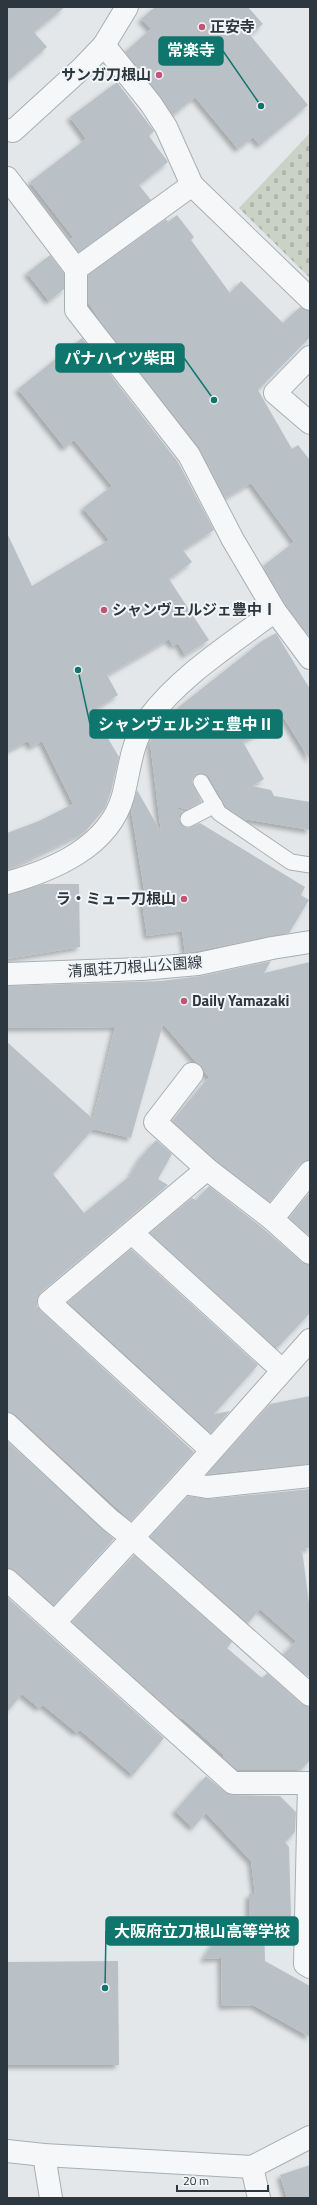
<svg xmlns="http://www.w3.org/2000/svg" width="317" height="2205" viewBox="0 0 317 2205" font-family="'Titillium Web','Noto Sans JP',sans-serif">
	<defs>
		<pattern id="cemetery-stones" width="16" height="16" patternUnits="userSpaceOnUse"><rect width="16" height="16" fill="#cbd2c5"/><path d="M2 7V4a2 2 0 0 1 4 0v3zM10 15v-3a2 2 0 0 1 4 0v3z" fill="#aeb5aa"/></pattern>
		<filter id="shadow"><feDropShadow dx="-3.5" dy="3.5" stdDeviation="2" flood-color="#0004"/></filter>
	</defs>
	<rect width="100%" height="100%" fill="#e3e7e9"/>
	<polygon fill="url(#cemetery-stones)" points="310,133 310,278 239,208"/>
	<g fill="#bac1c6" filter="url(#shadow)">
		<polygon points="7,7 65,7 34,32 47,47 7,81"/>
		<polygon points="155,7 248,7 263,24 250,35 308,105 260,145 253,137 238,149 195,97 173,115 125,52 151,29 141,19"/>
		<polygon points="117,82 154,131 149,136 168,162 139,185 151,200 79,252 70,240 73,237 30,182 86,139 70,117"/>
		<polygon points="177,215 194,237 191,240 230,293 241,281 283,323 300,307 310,311 310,337 258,390 292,449 298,445 310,460 310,637 285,604 263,566 294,542 251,483 225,498 199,447 101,322 88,302 88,275 166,219 168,222"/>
		<polygon points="50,255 64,273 64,289 49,301 27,273"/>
		<polygon points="82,338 178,462 214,530 183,550 192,562 169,579 209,640 185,655 178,643 173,646 169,639 107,675 118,695 92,711 119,757 111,792 105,808 85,832 7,870 7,833 39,821 73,804 42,741 31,747 28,741 7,751 7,533 32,586 109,540 83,508 112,486 74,440 65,448 18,389"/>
		<polygon points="276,633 310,689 310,760 284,718 243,742 264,779 252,786 271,790 274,796 310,802 310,830 244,819 226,807 209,777 201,773 193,777 192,782 202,802 187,809 175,807 183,812 179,819 183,826 188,828 200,823 305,887 301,895 309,900 289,933 185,953 182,931 147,936 141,896 145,895 131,810 137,790 161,832 150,742 165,718 262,641"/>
		<polygon points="43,884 79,884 80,947 7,959 7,895"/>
		<polygon points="271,961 264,973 310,962 310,1160 300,1164 270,1202 215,1159 172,1121 209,1077 163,1024 131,1138 93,1129 53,1174 84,1213 130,1176 141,1157 156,1140 172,1154 158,1179 168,1185 41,1292 37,1299 37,1306 41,1311 194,1452 131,1521 16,1415 7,1412 7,1042 93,1119 115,1027 7,1028 7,986 161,981 201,976"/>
		<polygon points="209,1186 264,1229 302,1262 310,1265 310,1313 278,1347 275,1345 274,1346 150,1233 192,1198 196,1200"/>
		<polygon points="310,1192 310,1236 289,1218"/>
		<polygon points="131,1249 258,1365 214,1414 230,1411 211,1433 68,1302"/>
		<polygon points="310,1396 310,1464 207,1474 270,1404"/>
		<polygon points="7,1441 114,1539 54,1605 15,1571 7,1568"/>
		<polygon points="310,1489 310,1548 302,1549 310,1611 310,1678 283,1655 296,1641 260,1609 248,1623 150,1537 188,1496 208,1499"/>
		<polygon points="134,1555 232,1642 227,1648 262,1678 267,1673 302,1704 310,1707 310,1760 301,1770 238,1770 223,1757 224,1755 182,1718 181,1719 72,1622"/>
		<polygon points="7,1597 164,1738 133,1775 80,1730 77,1733 43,1705 39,1708 22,1694 7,1712"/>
		<polygon points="206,1776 225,1792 232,1795 280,1796 296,1812 295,1832 285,1842 289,1847 291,1916 249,1917 249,1894 255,1894 251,1861 206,1813 193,1828 175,1811"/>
		<polygon points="264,1920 265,1961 310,1986 310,2037 253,2005 222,2006 221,1958 203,1959 227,1922"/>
		<polygon points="118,1961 119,2065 7,2065 7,1962"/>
		<polygon points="310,2165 310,2198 287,2198 280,2175"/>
	</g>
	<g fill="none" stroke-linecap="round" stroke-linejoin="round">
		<defs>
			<g id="lane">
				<polyline points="201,782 219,813 291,862 310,865"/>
				<polyline points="188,819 215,805"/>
			</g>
			<g id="street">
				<polyline points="104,45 151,104 166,127 192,185 310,299"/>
				<polyline points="7,130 13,131 82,68 104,45 127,7"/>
				<polyline points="7,178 76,269 76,310 189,455 233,540 275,611 310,658"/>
				<polyline points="76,269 192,185"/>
				<polyline points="310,357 275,393 310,423"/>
				<path d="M 7,883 C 53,870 109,847 123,796 C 130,769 131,742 148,719 C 181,675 231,644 275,611"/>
				<polyline points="7,974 142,969 198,964 272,948 310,942"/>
				<polyline points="192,1074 155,1122 207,1169 272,1219 310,1253"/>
				<polyline points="207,1169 49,1302 211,1450"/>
				<polyline points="272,1219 310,1172"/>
				<polyline points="132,1233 282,1370"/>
				<polyline points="7,1424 110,1520 133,1538 310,1695"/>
				<polyline points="183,1483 207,1487 310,1476"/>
				<polyline points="7,1580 233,1783 310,1783"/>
				<polyline points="55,1622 183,1483 310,1340"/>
				<polyline points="309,1783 305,1964 310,1967"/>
				<polyline points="7,2151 44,2155 252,2167 310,2137"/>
				<polyline points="44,2155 51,2198"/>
				<polyline points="252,2167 259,2198"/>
			</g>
		</defs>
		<use href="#lane" stroke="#a8afb3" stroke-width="17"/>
		<use href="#street" stroke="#a8afb3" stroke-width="24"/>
		<use href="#lane" stroke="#f5f7f8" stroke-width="15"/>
		<use href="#street" stroke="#f5f7f8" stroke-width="22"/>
	</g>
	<g fill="#c15578" stroke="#f2f5f7" stroke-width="1.5">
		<circle cx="202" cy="27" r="4"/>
		<circle cx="159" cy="75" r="4"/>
		<circle cx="104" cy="610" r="4"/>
		<circle cx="184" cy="899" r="4"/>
		<circle cx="184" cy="1001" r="4"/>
	</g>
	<g text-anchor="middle" stroke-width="4" stroke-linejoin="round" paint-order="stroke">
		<g font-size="15" font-weight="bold" fill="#2c3740" stroke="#f2f5f7" text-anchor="start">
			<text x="210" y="32">正安寺</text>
			<text x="151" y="80" text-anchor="end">サンガ刀根山</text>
			<text x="112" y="615">シャンヴェルジェ豊中Ⅰ</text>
			<text x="176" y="904" text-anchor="end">ラ・ミュー刀根山</text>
			<text x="192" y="1006">Daily Yamazaki</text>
		</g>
		<g font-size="15" fill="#2c3740" stroke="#f2f5f7">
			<text transform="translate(135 967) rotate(-4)" y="5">清風荘刀根山公園線</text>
		</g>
	</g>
	<path fill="none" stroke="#0f766e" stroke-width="1.5" d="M261 106L223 51M214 400L184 358M78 670L90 724M105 1988L106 1931"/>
	<g fill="#0f766e" stroke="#f2f5f7" stroke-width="1.5">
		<circle cx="261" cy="106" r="4"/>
		<circle cx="214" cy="400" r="4"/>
		<circle cx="78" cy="670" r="4"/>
		<circle cx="105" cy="1988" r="4"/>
	</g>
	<g fill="#0f766e" stroke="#0f766e" stroke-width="1.5">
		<rect x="159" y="37" width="64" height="28" rx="4"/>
		<rect x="56" y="344" width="128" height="28" rx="4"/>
		<rect x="90" y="710" width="192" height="28" rx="4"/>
		<rect x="106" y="1917" width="192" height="28" rx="4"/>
	</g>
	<g font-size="16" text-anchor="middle" font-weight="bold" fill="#fff">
		<text x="191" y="56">常楽寺</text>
		<text x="120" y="364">パナハイツ柴田</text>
		<text x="186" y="730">シャンヴェルジェ豊中Ⅱ</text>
		<text x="202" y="1937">大阪府立刀根山高等学校</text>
	</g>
	<rect width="317" height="2205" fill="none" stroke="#2c3740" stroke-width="16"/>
	<path d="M177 2185v6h91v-6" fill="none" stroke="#2c3740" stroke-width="2"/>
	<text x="183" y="2185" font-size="12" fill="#2c3740" stroke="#f2f5f7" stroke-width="3" paint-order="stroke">20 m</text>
</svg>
